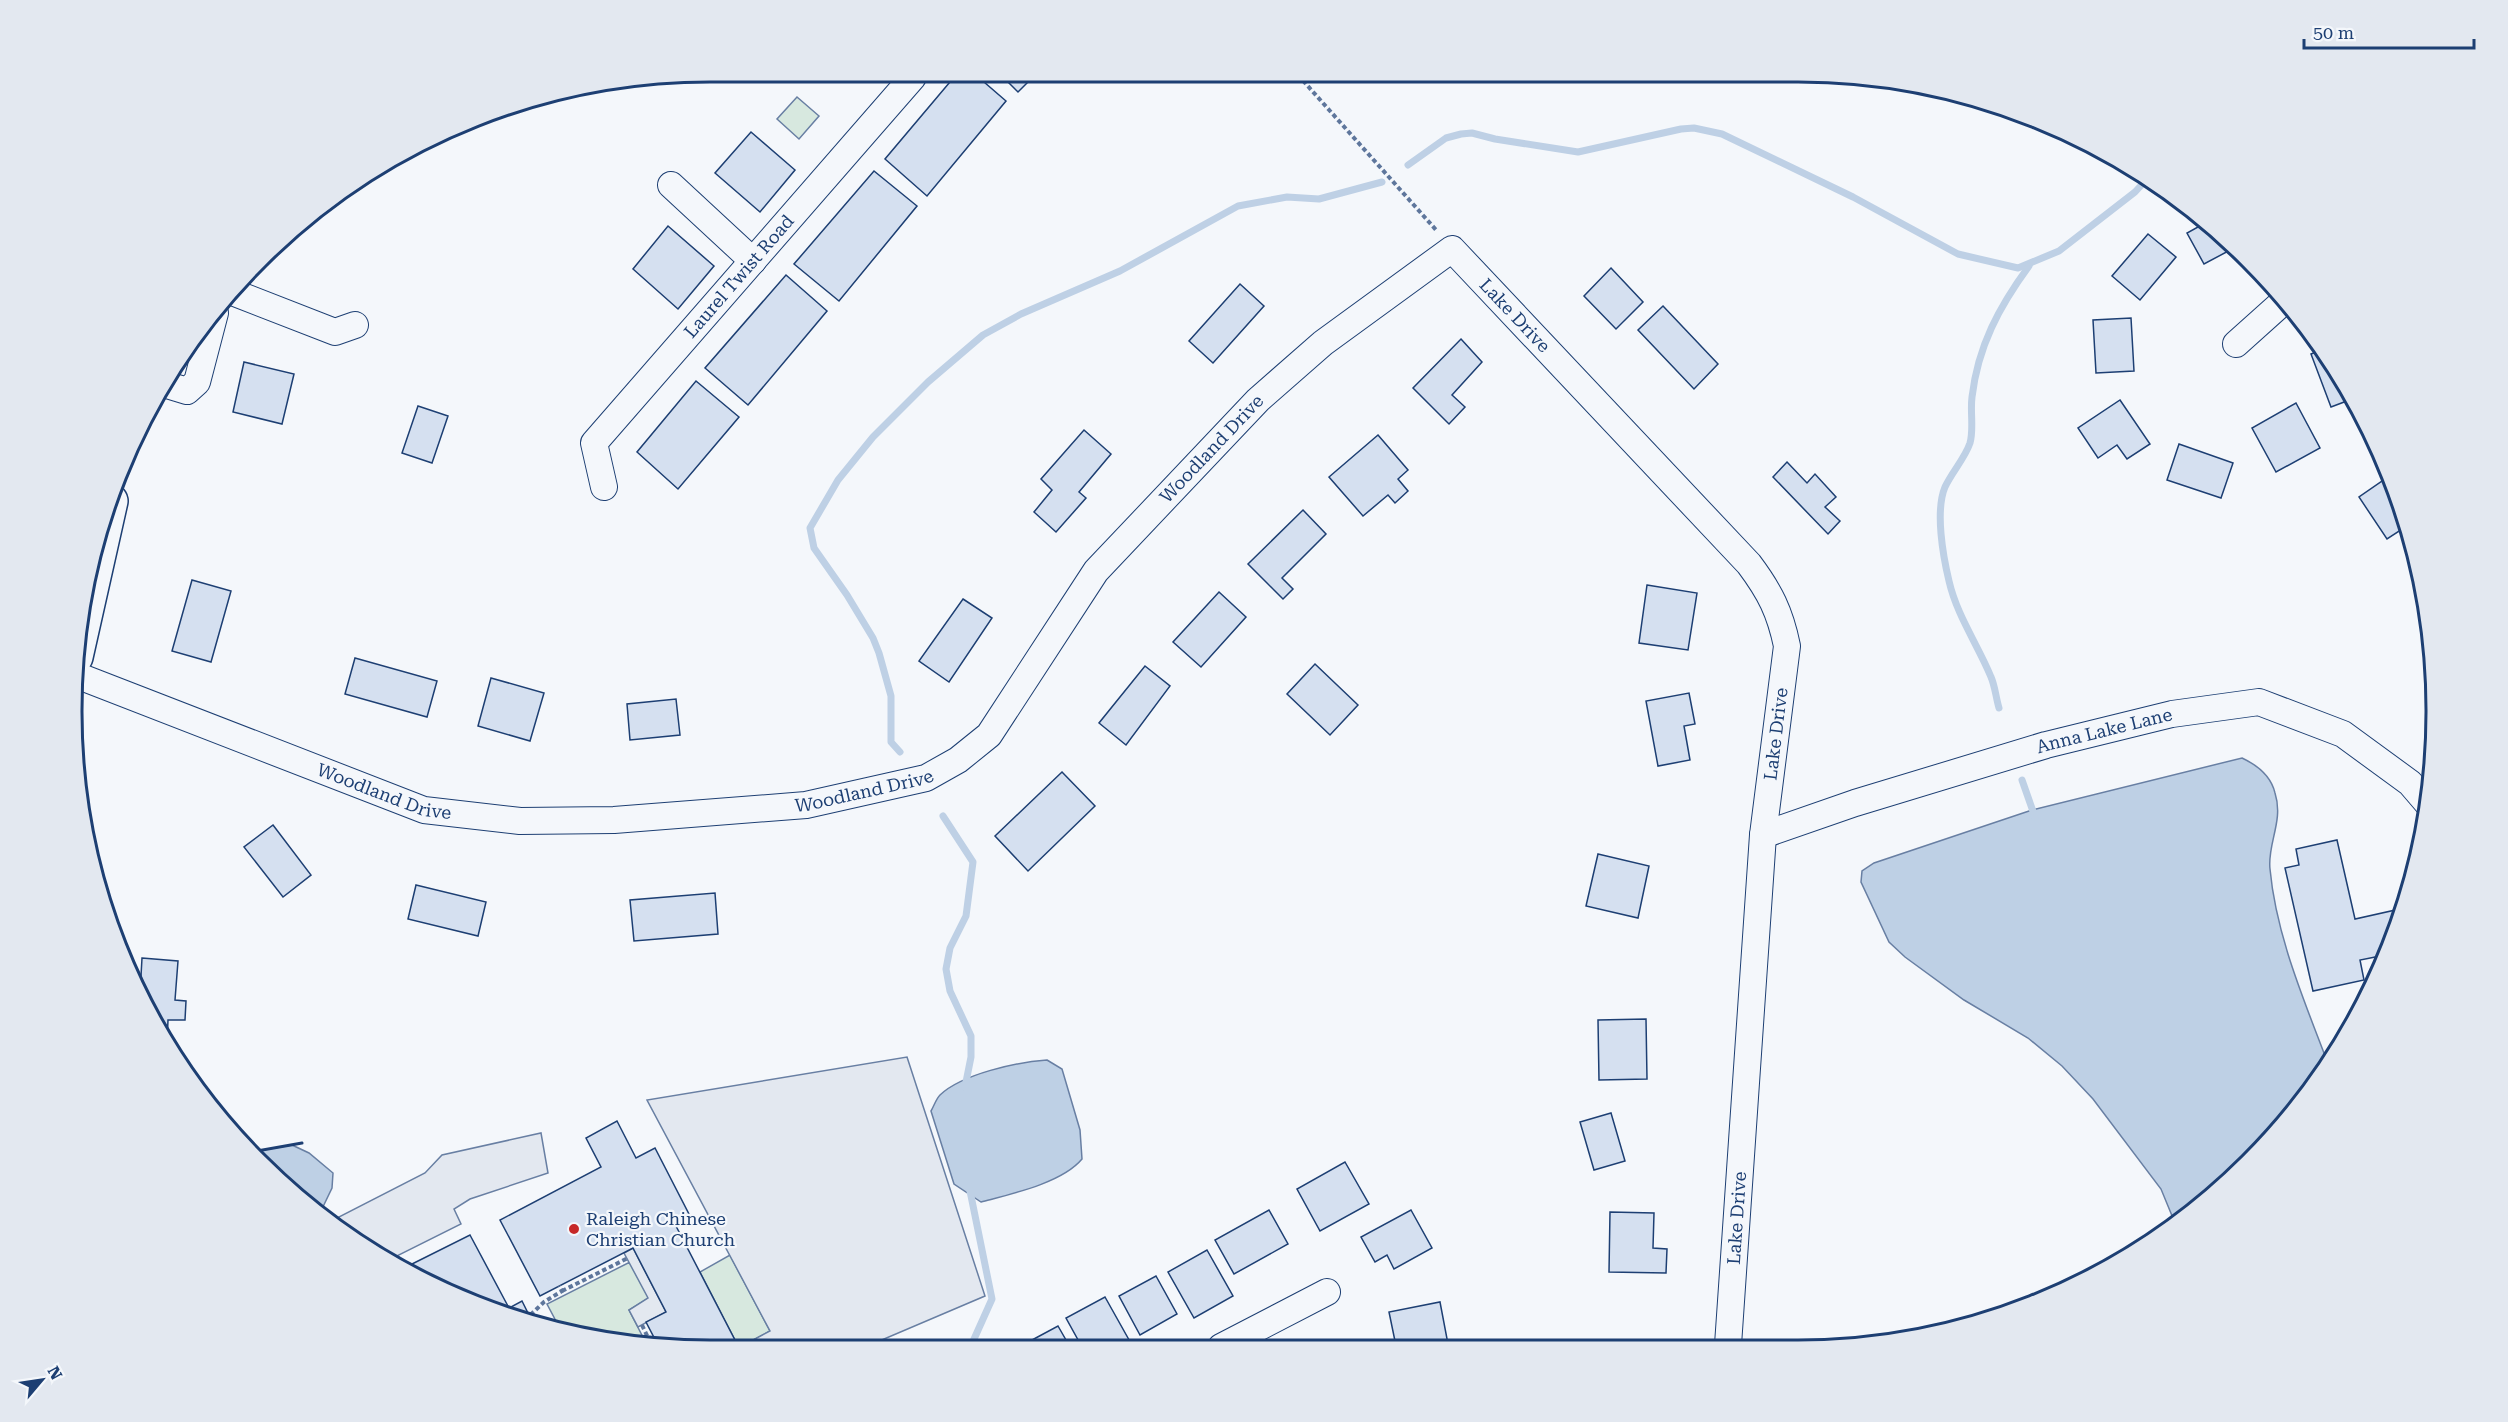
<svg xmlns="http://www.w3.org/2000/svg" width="2508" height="1422" viewBox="0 0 2508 1422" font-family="'Roboto Serif',serif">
	<rect width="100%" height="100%" fill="#f4f7fb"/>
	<g fill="#d7e8df" stroke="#687fa3" stroke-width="1.5">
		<polygon points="797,97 819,116 799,139 777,119"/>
		<polygon points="730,1255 770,1331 739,1348 700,1272"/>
		<polygon points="630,1262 649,1298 629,1310 647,1345 550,1329 557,1323 547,1304"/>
	</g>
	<g fill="#e3e8f0" stroke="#687fa3" stroke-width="1.5">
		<polygon points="907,1057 985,1296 863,1348 738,1348 770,1331 647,1100"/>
		<polygon points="541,1133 548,1173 470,1199 454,1209 461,1224 387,1261 331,1221 425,1173 442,1155"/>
		<polygon points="633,1248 666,1312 638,1327 629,1310 648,1298 624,1253"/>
	</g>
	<g fill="#bed0e5" stroke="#687fa3" stroke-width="1.5">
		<path d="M 2242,758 C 2257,765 2271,776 2275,793 C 2284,821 2267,844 2270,869 C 2276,935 2304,1000 2327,1061 L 2249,1163 L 2175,1223 L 2161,1189 L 2093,1099 L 2062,1066 L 2028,1038 L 1964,1000 L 1905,957 L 1889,942 L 1861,882 L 1862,871 L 1874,863 L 2032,810 Z"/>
		<path d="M 1047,1060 L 1062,1069 L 1080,1130 L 1082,1159 C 1062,1183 1011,1194 981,1202 L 954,1184 L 931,1111 C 934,1106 936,1099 940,1095 C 962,1074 1017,1062 1047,1060 Z"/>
		<polygon points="292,1145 309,1153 333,1173 332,1188 320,1213 290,1192 251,1152"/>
	</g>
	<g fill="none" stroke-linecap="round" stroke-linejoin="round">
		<g stroke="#bed0e5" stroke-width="7">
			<polyline points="1408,165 1446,138 1461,134 1472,133 1495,139 1578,152 1681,129 1694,128 1722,134 1853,197 1958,254 2018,268 2059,251 2135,192 2147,179"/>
			<path d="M 1999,708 C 1996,698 1995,686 1991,677 C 1978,645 1957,616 1949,581 C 1943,556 1935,511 1945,487 C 1952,472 1965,458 1970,443 C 1974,429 1970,412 1972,397 C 1978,346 1999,307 2029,266"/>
			<polyline points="900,752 891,742 891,696 879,653 873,638 847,595 814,548 810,528 838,480 873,437 928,382 983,335 1021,314 1120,271 1238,206 1287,197 1319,199 1382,182"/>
			<polyline points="2022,780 2035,817"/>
			<polyline points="943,816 973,862 966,916 950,948 946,969 950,991 971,1036 971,1057 965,1087"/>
			<polyline points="969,1186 992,1299 970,1348"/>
		</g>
	</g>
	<g fill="#d5e0f0" stroke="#1d3f73" stroke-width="1.5">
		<polygon points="955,76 977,76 1006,101 927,196 885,159"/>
		<polygon points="1002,76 1034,76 1018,92"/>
		<polygon points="751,132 795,170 760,212 715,173"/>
		<polygon points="874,171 917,206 839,301 794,264"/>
		<polygon points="2207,222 2234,248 2204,264 2187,233"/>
		<polygon points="668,226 714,266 678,309 633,269"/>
		<polygon points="2148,234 2176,257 2140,300 2112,276"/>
		<polygon points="1611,268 1643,302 1616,329 1584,296"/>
		<polygon points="786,275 827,311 748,405 705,368"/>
		<polygon points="1240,284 1264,306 1213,363 1189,341"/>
		<polygon points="1663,306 1718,364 1694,389 1638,330"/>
		<polygon points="2131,318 2134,371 2096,373 2093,320"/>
		<polygon points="1461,339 1482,362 1452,395 1465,407 1449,424 1413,388"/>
		<polygon points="2322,350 2352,399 2331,407 2311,354"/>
		<polygon points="244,362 294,374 282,424 233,412"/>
		<polygon points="696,381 739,417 678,489 637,452"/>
		<polygon points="2120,400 2150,444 2127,459 2117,445 2098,458 2078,428"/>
		<polygon points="2296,403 2320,448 2276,472 2252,428"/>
		<polygon points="418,406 448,416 432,463 402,453"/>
		<polygon points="1084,430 1111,454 1079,492 1086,498 1056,532 1034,512 1052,490 1041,479"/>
		<polygon points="1378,435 1408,470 1398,479 1408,491 1395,503 1388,495 1363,516 1329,477"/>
		<polygon points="2179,444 2233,463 2221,498 2167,480"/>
		<polygon points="1787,462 1807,483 1815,474 1836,497 1825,507 1840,521 1828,534 1773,477"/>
		<polygon points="2388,477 2407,526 2387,539 2359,497"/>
		<polygon points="1303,510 1326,534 1282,578 1293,589 1283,599 1248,564"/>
		<polygon points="192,580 231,591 211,662 172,651"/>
		<polygon points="1647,585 1697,593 1688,650 1639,643"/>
		<polygon points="1219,592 1246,617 1201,667 1173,642"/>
		<polygon points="963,599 992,618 949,682 919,661"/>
		<polygon points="355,658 437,681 427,717 345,694"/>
		<polygon points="1315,664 1358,705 1330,735 1287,694"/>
		<polygon points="1145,666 1170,686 1126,745 1099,723"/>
		<polygon points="491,678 544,693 530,741 478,726"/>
		<polygon points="1689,693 1695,724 1684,726 1690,760 1658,766 1646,701"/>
		<polygon points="676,699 680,735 630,740 627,704"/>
		<polygon points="1062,772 1095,806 1028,871 995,836"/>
		<polygon points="273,825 311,875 283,897 244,847"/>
		<polygon points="2337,840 2355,919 2400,909 2402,917 2385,955 2360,960 2364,980 2313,991 2285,868 2299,865 2296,849"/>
		<polygon points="1598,854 1649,866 1638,918 1586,906"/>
		<polygon points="416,885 486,902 478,936 408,919"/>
		<polygon points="715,893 718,934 634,941 630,900"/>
		<polygon points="142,958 178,961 175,1000 186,1001 185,1020 168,1020 167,1044 140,994"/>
		<polygon points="1646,1019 1647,1079 1599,1080 1598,1020"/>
		<polygon points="1611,1113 1625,1161 1594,1170 1580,1122"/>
		<polygon points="617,1121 636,1158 655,1148 691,1218 676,1226 736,1342 723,1348 659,1347 646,1322 666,1312 633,1248 540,1296 500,1220 601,1167 586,1138"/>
		<polygon points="1345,1162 1369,1204 1320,1231 1297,1189"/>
		<polygon points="1269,1210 1288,1244 1234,1274 1215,1240"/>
		<polygon points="1411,1210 1432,1248 1394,1269 1387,1255 1375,1262 1361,1237"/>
		<polygon points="1610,1212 1654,1213 1653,1248 1667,1249 1666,1273 1609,1272"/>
		<polygon points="470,1235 509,1308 512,1314 402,1269"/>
		<polygon points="1207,1250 1233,1296 1194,1318 1168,1272"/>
		<polygon points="1156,1276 1177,1314 1140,1335 1119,1296"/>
		<polygon points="1105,1297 1133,1347 1082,1347 1066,1318"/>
		<polygon points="522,1301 530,1317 534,1323 512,1314 509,1308"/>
		<polygon points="1440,1302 1448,1344 1396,1346 1389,1312"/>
		<polygon points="1994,1313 1995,1318 1950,1328 1949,1322"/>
		<polygon points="1058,1326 1070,1347 1019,1347"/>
	</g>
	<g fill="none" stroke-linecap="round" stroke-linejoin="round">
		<defs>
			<g id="minor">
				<polyline points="671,185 753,261"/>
				<polyline points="232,292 335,332 355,325"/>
				<polyline points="2236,344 2284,301"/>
				<polyline points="164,384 187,391 197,382 215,313"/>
				<path id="s1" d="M 604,487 L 594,443 L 913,77"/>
				<path id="s2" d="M 76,675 L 424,810 L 520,821 L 614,820 L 806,805 L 926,778 L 958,760 L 989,735 L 1096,571 L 1258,400 L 1323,343 L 1452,249 L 1749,564 C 1770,592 1780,612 1787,646 L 1763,835 L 1728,1345"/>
				<path id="s3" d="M 1763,835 L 1855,803 L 2046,745 L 2172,714 L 2259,702 L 2343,734 L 2410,783 L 2428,804"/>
				<polyline points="1221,1347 1327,1292"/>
			</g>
			<polyline id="major" points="76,657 111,501"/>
		</defs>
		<use href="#minor" stroke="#1d3f73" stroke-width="28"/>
		<use href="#major" stroke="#1d3f73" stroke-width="36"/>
		<g stroke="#5e769c" stroke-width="4" stroke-dasharray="4.5 3" stroke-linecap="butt">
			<polyline points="1298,75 1437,231"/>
			<polyline points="562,1291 628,1258"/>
			<polyline points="525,1320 544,1302 562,1291 559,1286"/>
			<polyline points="642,1325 652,1346"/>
		</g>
		<use href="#minor" stroke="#f4f7fb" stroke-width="26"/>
		<use href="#major" stroke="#f4f7fb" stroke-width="33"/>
		<polyline stroke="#1d3f73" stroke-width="3" points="251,1152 302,1143"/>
	</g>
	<circle fill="#c62828" stroke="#f4f7fb" stroke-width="2" cx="574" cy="1229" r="6"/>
	<g text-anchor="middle" stroke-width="4.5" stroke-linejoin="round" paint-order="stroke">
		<g font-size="18" fill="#1d3f73" stroke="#f4f7fb">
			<text dy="6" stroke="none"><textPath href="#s1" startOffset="266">Laurel Twist Road</textPath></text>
			<text dy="6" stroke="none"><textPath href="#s2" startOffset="1725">Lake Drive</textPath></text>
			<text dy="6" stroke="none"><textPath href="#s2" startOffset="1320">Woodland Drive</textPath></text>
			<text dy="6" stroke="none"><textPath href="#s3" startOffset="357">Anna Lake Lane</textPath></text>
			<text transform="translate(1776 734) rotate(-83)" y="6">Lake Drive</text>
			<text dy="6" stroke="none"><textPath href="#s2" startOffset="816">Woodland Drive</textPath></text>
			<text dy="6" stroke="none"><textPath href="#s2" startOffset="330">Woodland Drive</textPath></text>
			<text transform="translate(1737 1218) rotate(-86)" y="6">Lake Drive</text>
		</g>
		<g font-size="18" fill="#1d3f73" stroke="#f4f7fb" text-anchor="start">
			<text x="586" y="1225">Raleigh Chinese<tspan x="586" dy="21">Christian Church</tspan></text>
		</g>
	</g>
	<path d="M0 0H2508V1422H0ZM710 82H1798A628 628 0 0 1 2426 710V712A628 628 0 0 1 1798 1340H710A628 628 0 0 1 82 712V710A628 628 0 0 1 710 82Z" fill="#e3e8f0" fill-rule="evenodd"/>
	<path fill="none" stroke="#1d3f73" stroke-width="3" d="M710 82H1798A628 628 0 0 1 2426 710V712A628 628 0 0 1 1798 1340H710A628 628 0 0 1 82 712V710A628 628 0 0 1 710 82Z"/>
	<g transform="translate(42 1380) rotate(61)" stroke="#f4f7fb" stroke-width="4.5" paint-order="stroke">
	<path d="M0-4.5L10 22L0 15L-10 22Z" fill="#1d3f73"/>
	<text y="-9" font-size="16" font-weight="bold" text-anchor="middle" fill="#1d3f73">N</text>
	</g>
	<path d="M2304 39v9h170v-9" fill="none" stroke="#1d3f73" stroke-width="3"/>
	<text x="2313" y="39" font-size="18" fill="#1d3f73" stroke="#f4f7fb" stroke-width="4.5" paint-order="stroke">50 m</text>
</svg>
